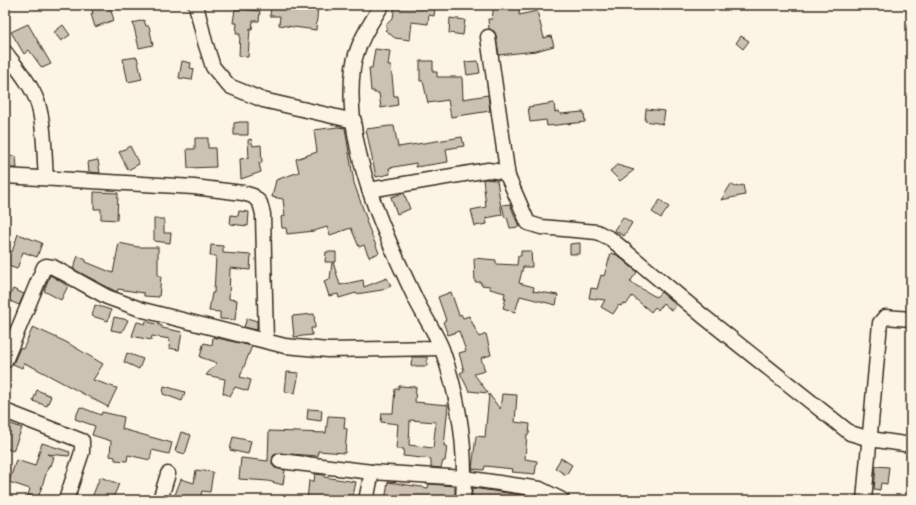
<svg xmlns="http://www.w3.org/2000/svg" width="916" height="505" viewBox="0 0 916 505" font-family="Mynerve,sans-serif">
	<rect width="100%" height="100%" fill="#fcf5e5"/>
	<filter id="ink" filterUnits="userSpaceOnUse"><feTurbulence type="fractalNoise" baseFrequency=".025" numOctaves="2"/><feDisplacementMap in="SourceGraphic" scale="8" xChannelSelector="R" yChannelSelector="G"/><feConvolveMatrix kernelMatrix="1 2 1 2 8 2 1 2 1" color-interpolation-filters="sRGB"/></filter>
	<g filter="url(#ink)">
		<g fill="#ccc2b3" stroke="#3b2a1e" fill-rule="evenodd">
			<polygon points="91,5 109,5 114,20 95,27 91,14 93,14"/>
			<polygon points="271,5 318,5 316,30 279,25 280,16 270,16"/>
			<polygon points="395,5 424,5 435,7 434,16 429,15 428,24 412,22 410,40 395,38 385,30 388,28 385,26 393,18"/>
			<polygon points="494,5 520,5 519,15 537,11 544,38 551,36 554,46 536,51 499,55 496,35 494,31 489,29 488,19 492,19"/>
			<polygon points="235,9 260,11 259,21 253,21 252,30 250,29 248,57 239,56 240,34 236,34 237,23 233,23"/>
			<polygon points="450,18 465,20 463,35 449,33"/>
			<polygon points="144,20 146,26 149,26 153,45 139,48 133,23"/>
			<polygon points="28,24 51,64 42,68 29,50 24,54 11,32"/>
			<polygon points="63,25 70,35 61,41 54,32"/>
			<polygon points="741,36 749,41 743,49 736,43"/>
			<polygon points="375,49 390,51 388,66 391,66 394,96 397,96 398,105 381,108 379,93 374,93 374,91 371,91 369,68 372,68"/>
			<polygon points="137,57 142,79 128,82 123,59"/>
			<polygon points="182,61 191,63 190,68 194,69 192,80 179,78"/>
			<polygon points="420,61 433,61 433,72 437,72 437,77 462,77 463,99 488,95 490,111 451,117 448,100 428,103 423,81 420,81"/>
			<polygon points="478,61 480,73 467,75 465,62"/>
			<polygon points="554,103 555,112 559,111 560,114 584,112 585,122 547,126 546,120 530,122 528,107"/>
			<polygon points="646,109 665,111 663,124 645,121"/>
			<polygon points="240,122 248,122 248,135 234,135 234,123"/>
			<polygon points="390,126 394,126 398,147 462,137 464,146 446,149 448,162 416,167 416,163 389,168 390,174 376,177 366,129"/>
			<polygon points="338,127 345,128 354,183 367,220 366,221 379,253 369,257 364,245 359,247 351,228 330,235 327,227 314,231 287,234 286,228 282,228 281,217 285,216 283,199 272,197 276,180 299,172 296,159 317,152 314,130"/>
			<polygon points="195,138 208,138 208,148 215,148 216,167 188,168 187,149 195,149"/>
			<polygon points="251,139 253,146 261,145 262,163 259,163 261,172 241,179 240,159 249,158 248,140"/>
			<polygon points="130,146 139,164 128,170 119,152"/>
			<polygon points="16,156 17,168 5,168 5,157"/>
			<polygon points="98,160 100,173 89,172 88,162"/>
			<polygon points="617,165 634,170 620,181 610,171"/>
			<polygon points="483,179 497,180 502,215 486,218 487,224 475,226 471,210 486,207"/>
			<polygon points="731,184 735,187 743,185 745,195 721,200"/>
			<polygon points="94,192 118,193 117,220 101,219 101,209 94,209"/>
			<polygon points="404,193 410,209 397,214 391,197"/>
			<polygon points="660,200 669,207 661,218 652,212"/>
			<polygon points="510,204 519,227 510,228 507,217 505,218 502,205"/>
			<polygon points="239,211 249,212 248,226 230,224 231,215 238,216"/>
			<polygon points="623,217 632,223 624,236 614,230"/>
			<polygon points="154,219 164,219 164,233 171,233 170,243 154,241"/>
			<polygon points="18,234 42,243 37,257 23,252 17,269 5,265 5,249 12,252"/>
			<polygon points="119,243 138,247 158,247 158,276 161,276 159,297 144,296 144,293 118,289 117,292 73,269 78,256 86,260 86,262 113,273"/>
			<polygon points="580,243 580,254 570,254 570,244"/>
			<polygon points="211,245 223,246 223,253 251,255 250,270 230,268 229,299 237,300 235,320 220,319 220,312 209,311 212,293 214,293 216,256 210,256"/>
			<polygon points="521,251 531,251 532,267 523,267 519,283 534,287 533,291 558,295 556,305 520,296 515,312 503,308 506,298 504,298 505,293 490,289 490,286 481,285 481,282 475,282 474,258 496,260 496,264 517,265 518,256 521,256"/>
			<polygon points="326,252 336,252 336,262 333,262 340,285 363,280 364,287 387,278 391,286 382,290 356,294 356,293 339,298 338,294 329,296 324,281 330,279 332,262 325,262"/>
			<polygon points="611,253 617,255 637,272 630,282 656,297 661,292 676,305 672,311 663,303 658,310 655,307 651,312 632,296 626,305 623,303 621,306 619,305 613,314 601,307 605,300 589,298 591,288 597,289 601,275 604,276"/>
			<polygon points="50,275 68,286 61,300 44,291"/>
			<polygon points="13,289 24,294 19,305 8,300"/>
			<polygon points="451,292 459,315 461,314 463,318 469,316 479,337 486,334 491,355 481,358 485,371 474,374 488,393 469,391 460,373 464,371 459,353 466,351 459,331 448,335 443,322 446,320 438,297"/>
			<polygon points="95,305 111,310 108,321 92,316"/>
			<polygon points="314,314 315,328 311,328 312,335 294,337 292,316"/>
			<polygon points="114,317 128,320 122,332 111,330"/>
			<polygon points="247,318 257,321 257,330 244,327"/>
			<polygon points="146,321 162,326 162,328 182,332 179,350 169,348 170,339 152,336 151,340 132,336 137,322 145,324"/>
			<polygon points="33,327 66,342 103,364 93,380 117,388 108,407 33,367 24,363 22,368 13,364 20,348 23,349"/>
			<polygon points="213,337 252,346 240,377 251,380 248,391 235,387 230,396 223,393 225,379 206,375 217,363 200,357 203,345 204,343 212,345"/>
			<polygon points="127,353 143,359 139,369 124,362"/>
			<polygon points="412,357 427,357 427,366 411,366"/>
			<polygon points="287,372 299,373 295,393 285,392"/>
			<polygon points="164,386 185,392 182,401 163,394"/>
			<path d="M 399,386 L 416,387 L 415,402 L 448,405 L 444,446 L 447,446 L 445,461 L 443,461 L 441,468 L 431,467 L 431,459 L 403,456 L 404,449 L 396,449 L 398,424 L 381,422 L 382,413 L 393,413 L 395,389 L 398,389 ZM 410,420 L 436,422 L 433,448 L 409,445 Z"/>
			<polygon points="37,390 51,396 47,406 33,401"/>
			<polygon points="489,394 500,409 502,394 517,395 515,422 530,424 529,434 527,434 525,459 537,461 535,474 512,472 513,469 485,466 484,470 472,469 476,436 485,437"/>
			<polygon points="80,407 101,415 102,412 124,417 122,429 172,443 169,454 152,450 150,460 128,455 127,461 115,460 115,457 110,456 111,441 92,435 95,426 75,419"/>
			<polygon points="308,409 322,410 321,421 307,419"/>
			<polygon points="328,416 345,417 344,428 347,429 345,453 318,451 318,456 276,453 273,456 272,464 275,468 285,470 283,485 268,481 239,479 241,458 268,461 269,431 326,433"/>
			<polygon points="5,422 22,428 13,451 5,448"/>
			<polygon points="181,432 191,435 185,454 175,451"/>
			<polygon points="233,437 251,441 248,454 230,450"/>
			<polygon points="42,443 70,452 69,456 47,454 54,457 51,466 49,465 38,498 28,495 30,489 9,482 16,460 35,466"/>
			<polygon points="561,458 572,465 566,475 555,468"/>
			<polygon points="876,466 889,467 887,484 881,483 880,490 874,489"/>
			<polygon points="196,470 213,472 210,492 202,491 200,500 173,500 181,479 194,483"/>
			<polygon points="315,474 324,475 324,477 356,482 353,496 344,494 344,500 307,500 309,481 314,481"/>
			<polygon points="100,477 119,484 112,500 91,500"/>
			<polygon points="388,482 428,488 429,484 455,486 455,500 385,500"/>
			<polygon points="472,488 535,497 535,500 472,500"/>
		</g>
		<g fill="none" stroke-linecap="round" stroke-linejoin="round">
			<defs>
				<g id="minor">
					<polyline points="196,5 205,42 213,67 229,86 263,100 354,121"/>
					<path d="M 382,5 C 370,24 356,45 353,68 C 343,146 383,230 415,298 C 423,315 435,331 442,349 C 459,398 467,448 463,500"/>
					<polyline points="488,37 508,177"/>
					<path d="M 5,52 C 17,68 32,85 38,104 C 45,127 44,154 46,178"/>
					<polyline points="5,176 194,187 243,193 253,196 260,203 263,214 266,341"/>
					<polyline points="369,190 488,170 503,172 508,177 528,223 541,227 597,232 611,239 703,316 850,433 870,439 911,445"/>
					<polyline points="5,361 44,267 46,266 53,267 107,297 143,310 285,346 328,350 441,348"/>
					<polyline points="5,411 82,441 82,452 66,500"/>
					<polyline points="280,461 372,472 465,478 540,489 562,500"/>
					<polyline points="160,500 168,474"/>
					<polyline points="366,500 372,472"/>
					<polyline points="864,500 880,323 885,317 911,319"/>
				</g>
			</defs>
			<use href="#minor" stroke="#3b2a1e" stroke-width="17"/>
			<use href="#minor" stroke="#fcf5e5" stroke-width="14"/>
		</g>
	</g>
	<rect width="916" height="505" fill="none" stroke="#fcf5e5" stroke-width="20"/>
	<rect x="10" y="10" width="896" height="485" fill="none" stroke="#3b2a1e" stroke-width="1.5" filter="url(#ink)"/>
</svg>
